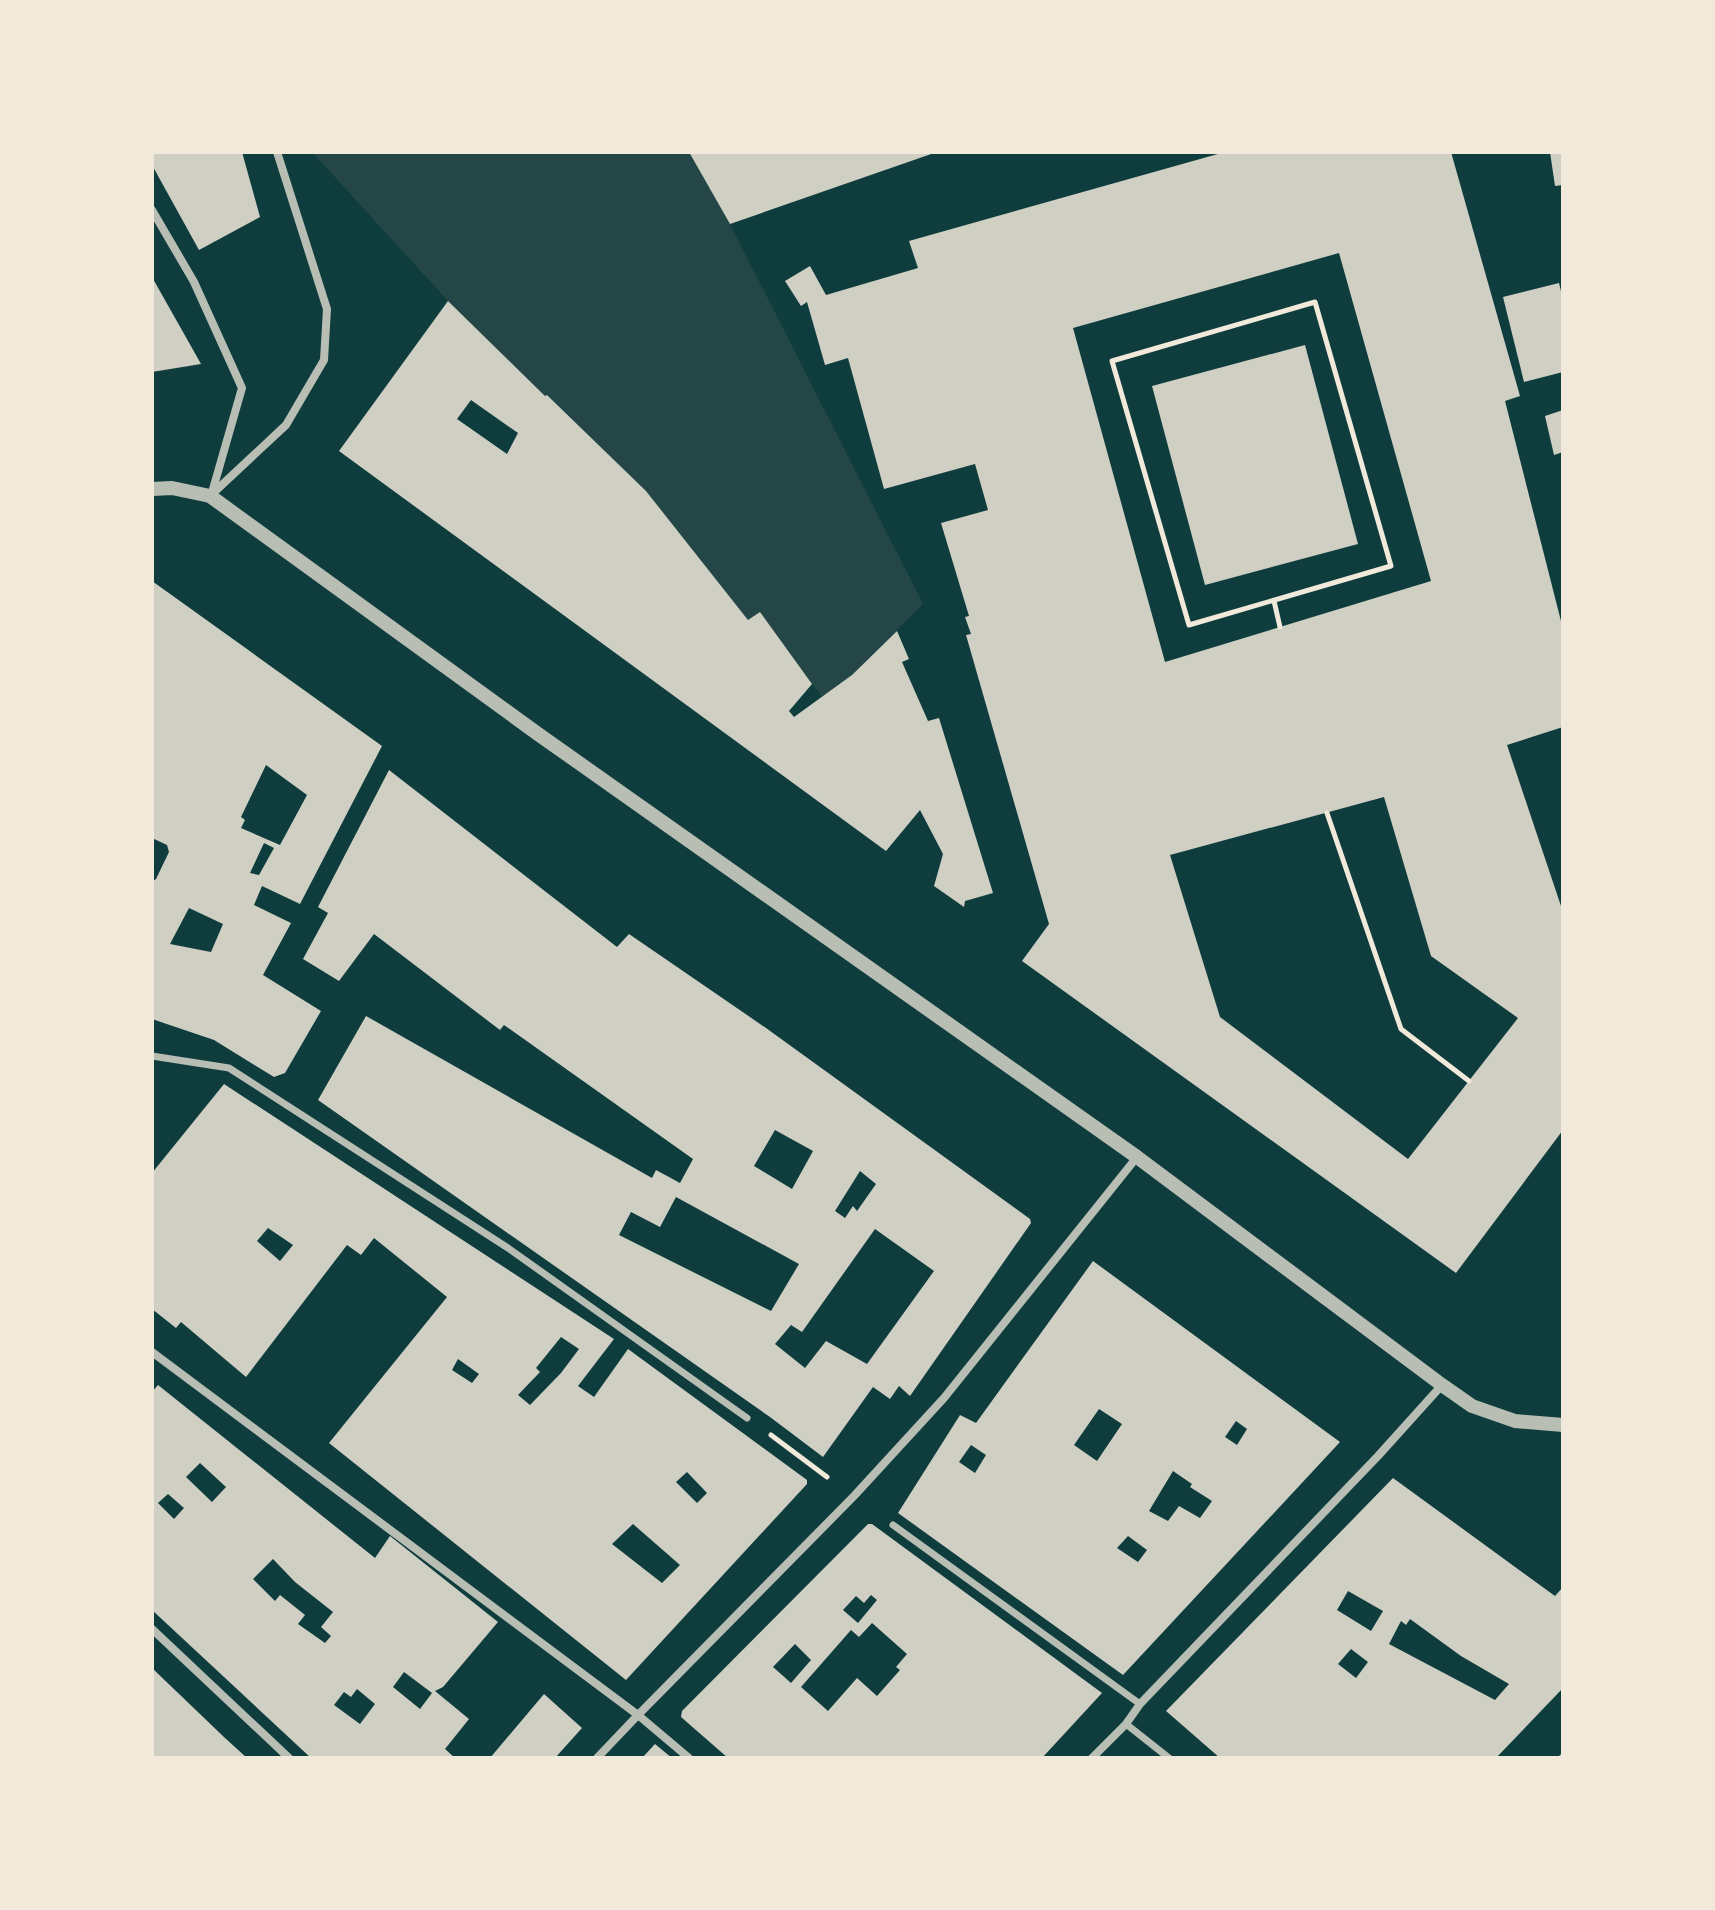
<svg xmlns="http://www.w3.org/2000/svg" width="1715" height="1910" viewBox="0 0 1715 1910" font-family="'IBM Plex Sans',sans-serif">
	<rect width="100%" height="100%" fill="#0f3d3e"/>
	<polygon fill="#244646" points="312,152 689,152 730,224 923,604 852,675 822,697 759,613 748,620 646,491 548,395 545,396 448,301"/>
	<g fill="#cfcfc3" fill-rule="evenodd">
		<polygon points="152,152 242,152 260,217 199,250 152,165"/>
		<polygon points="689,152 937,152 730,224"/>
		<path d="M 1225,152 L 1451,152 L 1520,396 L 1505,401 L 1563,629 L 1563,727 L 1507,745 L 1563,912 L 1563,1130 L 1456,1273 L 1022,961 L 1049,924 L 966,635 L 971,634 L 965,617 L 969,616 L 941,523 L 988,510 L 975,464 L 884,489 L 848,358 L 825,365 L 807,302 L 801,306 L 785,281 L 810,266 L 826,295 L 918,268 L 909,241 ZM 1339,253 L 1431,581 L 1165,662 L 1073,328 ZM 1384,797 L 1431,956 L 1518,1018 L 1408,1159 L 1220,1017 L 1170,855 Z"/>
		<polygon points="1550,152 1563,152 1563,185 1555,186"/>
		<polygon points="152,277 201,364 152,372"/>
		<polygon points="1559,283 1563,300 1563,372 1524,382 1503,297"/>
		<path d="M 448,301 L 545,396 L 547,395 L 646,491 L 748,620 L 760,612 L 812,684 L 789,711 L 794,717 L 852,675 L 897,631 L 909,659 L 902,662 L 928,721 L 939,718 L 993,893 L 965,901 L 964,907 L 934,886 L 943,854 L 920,810 L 886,851 L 339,451 ZM 471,400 L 518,433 L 507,454 L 457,419 Z"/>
		<polygon points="1305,345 1358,544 1205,585 1152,386"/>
		<polygon points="1563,410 1563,452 1554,455 1545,416"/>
		<path d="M 152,581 L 382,746 L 300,904 L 262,886 L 254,905 L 291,923 L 263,975 L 321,1011 L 285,1073 L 274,1077 L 214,1040 L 152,1019 L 152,882 L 156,879 L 169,852 L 167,845 L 152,838 ZM 266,765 L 307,795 L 280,845 L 241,828 L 245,820 L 241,817 ZM 264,843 L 274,848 L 259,875 L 250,873 ZM 189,908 L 223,924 L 211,952 L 170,944 Z"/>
		<path d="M 389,770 L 617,947 L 629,934 L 766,1028 L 1030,1219 L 1031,1223 L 910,1396 L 899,1386 L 890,1399 L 873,1387 L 823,1457 L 770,1417 L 318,1100 L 366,1016 L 652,1178 L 656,1170 L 680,1183 L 693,1159 L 504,1025 L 500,1030 L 374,934 L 339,981 L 303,959 L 328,913 L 318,907 ZM 775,1130 L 813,1151 L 792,1189 L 754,1166 ZM 860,1171 L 876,1184 L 857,1211 L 853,1206 L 845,1218 L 835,1211 ZM 676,1197 L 799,1264 L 771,1311 L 619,1235 L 631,1212 L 660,1227 ZM 875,1229 L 934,1271 L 867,1364 L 826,1341 L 805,1368 L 775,1344 L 791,1325 L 802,1332 Z"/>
		<path d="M 224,1084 L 614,1339 L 578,1386 L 594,1397 L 628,1349 L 807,1480 L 807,1484 L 626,1680 L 329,1443 L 447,1297 L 374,1238 L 361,1255 L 347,1245 L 246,1377 L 181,1322 L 176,1328 L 152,1309 L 152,1173 ZM 268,1228 L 293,1245 L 280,1261 L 257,1241 ZM 561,1337 L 579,1349 L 561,1373 L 530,1405 L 518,1395 L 540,1372 L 536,1368 ZM 458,1359 L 479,1374 L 472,1383 L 452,1370 ZM 687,1472 L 707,1493 L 697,1503 L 676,1482 ZM 633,1524 L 680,1565 L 662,1583 L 612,1544 Z"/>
		<path d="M 1093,1261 L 1340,1442 L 1123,1675 L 898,1513 L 960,1415 L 976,1423 ZM 1099,1409 L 1122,1424 L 1097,1461 L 1074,1445 ZM 1236,1421 L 1247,1429 L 1237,1445 L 1225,1437 ZM 971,1445 L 986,1455 L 975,1473 L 959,1462 ZM 1173,1471 L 1192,1484 L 1190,1487 L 1212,1501 L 1200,1518 L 1179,1506 L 1168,1521 L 1149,1511 ZM 1128,1536 L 1147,1550 L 1138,1562 L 1117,1548 Z"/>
		<path d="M 158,1385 L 375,1558 L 390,1536 L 498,1622 L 443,1687 L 435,1691 L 469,1719 L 445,1749 L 455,1758 L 311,1758 L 152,1610 L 152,1392 ZM 200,1463 L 226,1487 L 212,1502 L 186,1477 ZM 168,1494 L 184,1508 L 174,1519 L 158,1503 ZM 273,1559 L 295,1582 L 333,1612 L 321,1627 L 331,1636 L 325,1643 L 298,1624 L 305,1615 L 280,1595 L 275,1601 L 253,1579 ZM 404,1672 L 432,1693 L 420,1709 L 393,1687 ZM 357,1689 L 375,1704 L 360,1724 L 334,1705 L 344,1692 L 351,1697 Z"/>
		<path d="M 1393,1478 L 1555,1596 L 1563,1587 L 1563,1688 L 1496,1758 L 1220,1758 L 1166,1711 ZM 1348,1591 L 1383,1611 L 1371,1631 L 1337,1610 ZM 1410,1619 L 1461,1656 L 1509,1684 L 1495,1700 L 1389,1644 L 1401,1621 L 1406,1625 ZM 1351,1649 L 1368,1662 L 1356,1678 L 1338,1664 Z"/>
		<path d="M 868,1524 L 872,1524 L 1102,1693 L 1042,1758 L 728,1758 L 681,1717 L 682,1711 ZM 871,1595 L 877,1600 L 858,1623 L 843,1610 L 856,1596 L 864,1603 ZM 872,1623 L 907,1654 L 896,1667 L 900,1670 L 877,1696 L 857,1678 L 828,1711 L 801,1687 L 851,1630 L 859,1637 ZM 795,1644 L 811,1660 L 791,1683 L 773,1667 Z"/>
		<polygon points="152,1668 225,1738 247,1758 152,1758"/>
		<polygon points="544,1694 582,1728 555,1758 490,1758"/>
		<polygon points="655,1744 672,1758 642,1758"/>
	</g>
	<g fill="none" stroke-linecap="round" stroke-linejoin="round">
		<g stroke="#f1e9da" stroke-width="5">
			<polygon points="1315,302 1391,566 1189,625 1112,361"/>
			<polyline points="1274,601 1280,627"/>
			<polyline points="1327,813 1401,1029 1469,1081"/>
			<polyline points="771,1435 827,1477"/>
		</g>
		<g stroke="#b8beb3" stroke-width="7">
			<polyline points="152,1056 229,1068 508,1248 747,1418"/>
			<polyline points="893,1525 1140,1704"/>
			<polyline points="1126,1724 1169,1758"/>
			<polyline points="1562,1758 1563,1757"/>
		</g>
		<g stroke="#b8beb3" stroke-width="8">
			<polyline points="152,210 194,282 242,388 211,496"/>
			<polyline points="210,496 286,425 324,360 327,309 277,152"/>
			<polyline points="152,1352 638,1715 689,1758"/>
			<polyline points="152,1629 289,1758"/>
			<polyline points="597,1758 638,1715 854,1496 944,1398 1137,1157"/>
			<polyline points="1092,1758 1126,1724 1140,1704 1378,1456 1442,1385"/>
		</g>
		<polyline stroke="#b8beb3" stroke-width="14" points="152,489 172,488 210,496 538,734 1137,1157 1442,1385 1472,1406 1515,1421 1563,1425"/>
	</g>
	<rect width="1715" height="1910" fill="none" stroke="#f1e9da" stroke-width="308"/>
</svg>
